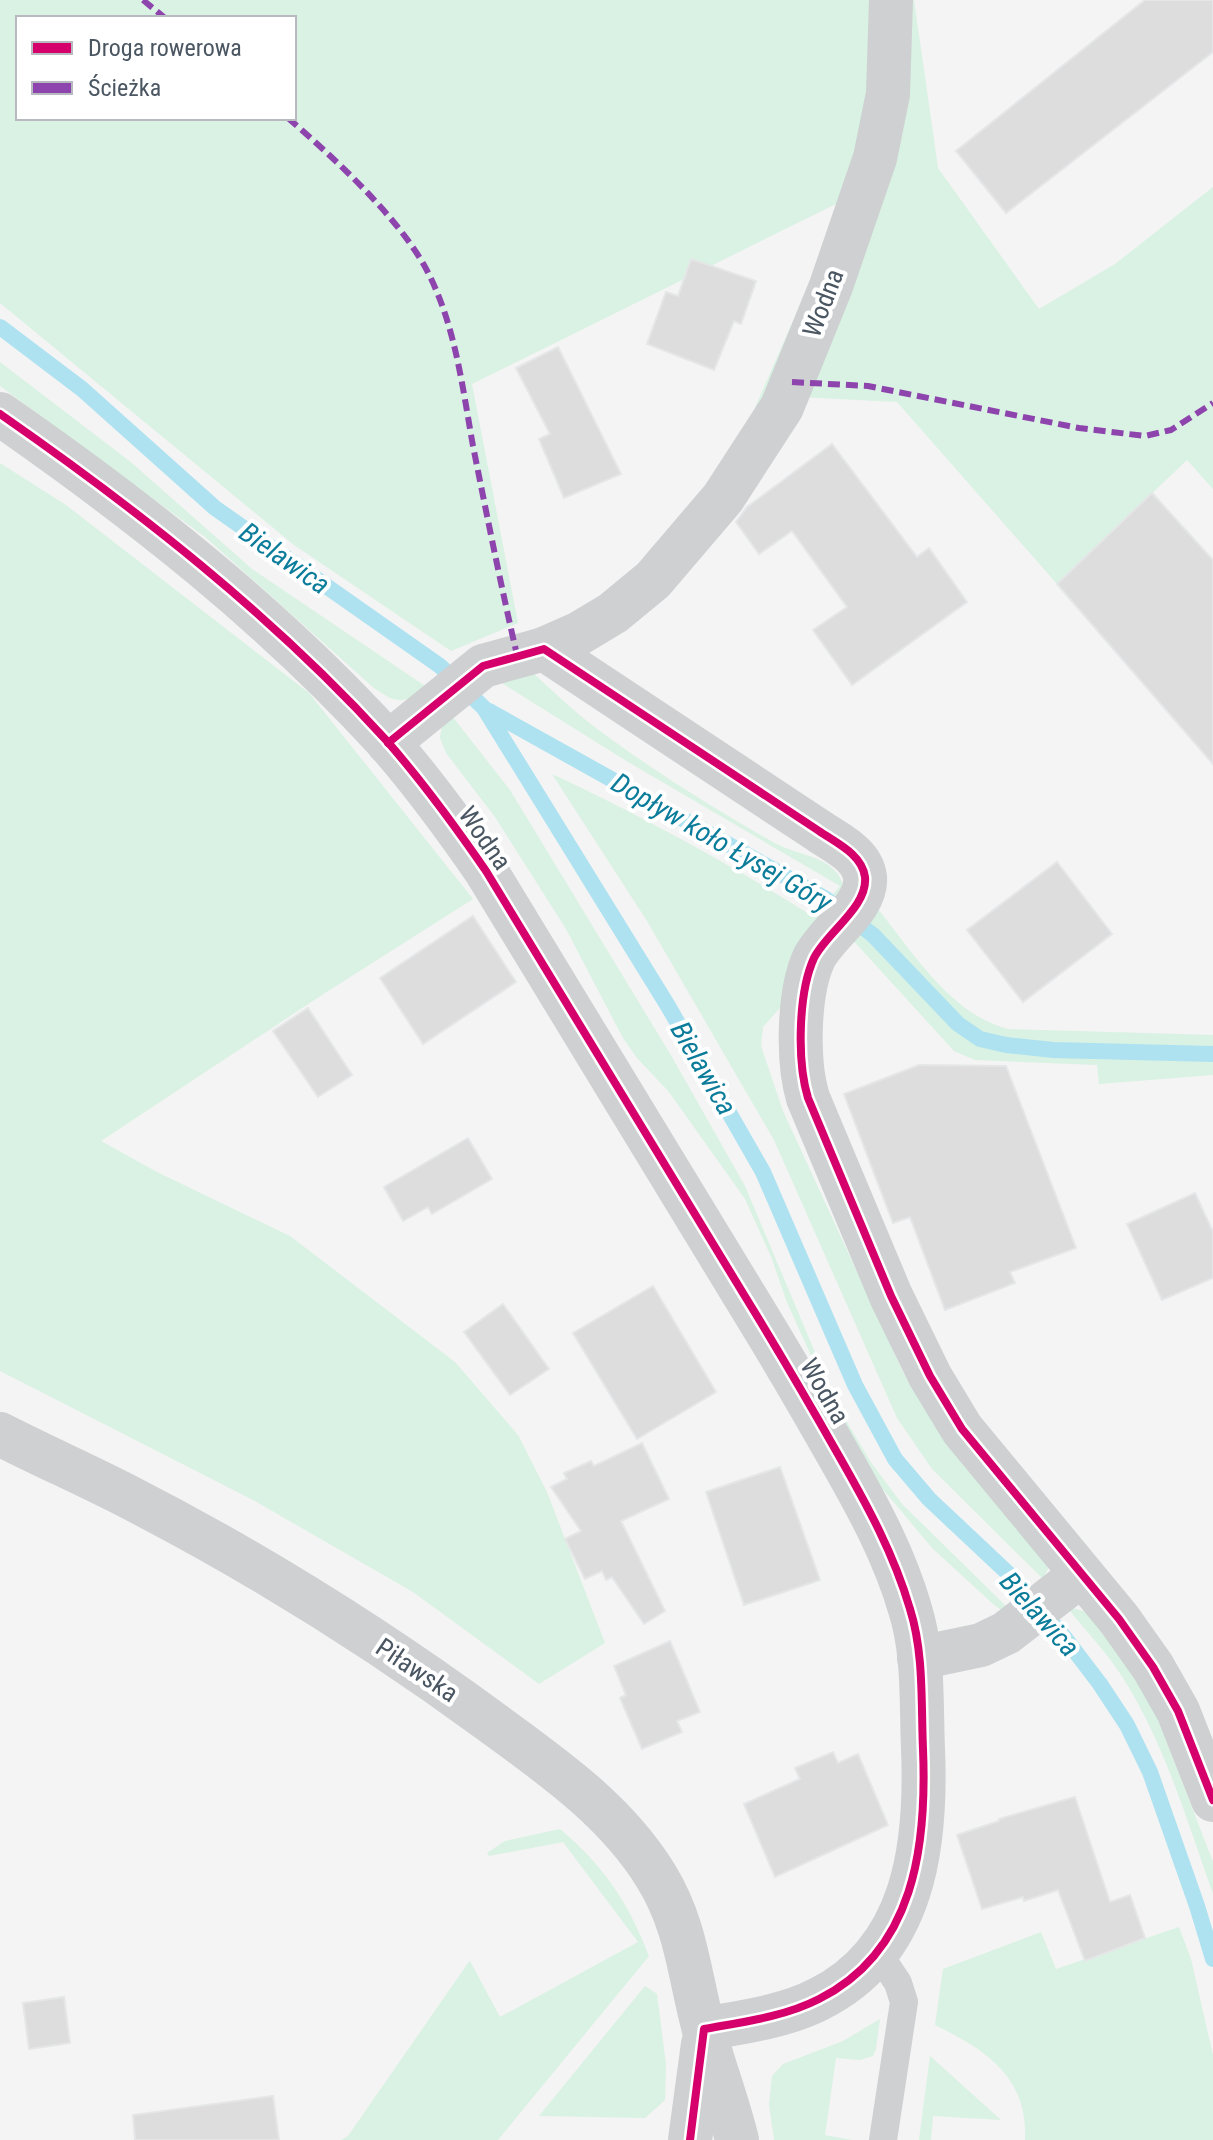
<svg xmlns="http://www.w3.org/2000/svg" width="1213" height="2140" viewBox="0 0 1213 2140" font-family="'Roboto Condensed',sans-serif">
	<rect width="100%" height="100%" fill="#f4f4f4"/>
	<g fill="#d9f2e3" fill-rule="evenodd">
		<path d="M 0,0 L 879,0 L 878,60 L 873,120 L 862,160 L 825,266 L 762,418 L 716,486 L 663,546 L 654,546 L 726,462 L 744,433 L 846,199 L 472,384 L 518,623 L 451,651 L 294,545 L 0,303 ZM 18,18 L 294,18 L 294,118 L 18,118 Z"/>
		<polygon points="903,0 914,0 938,168 1039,309 1115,264 1213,187 1213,489 1187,460 1057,584 897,402 799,397"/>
		<path d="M 0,362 L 132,463 L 252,569 L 428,688 C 404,702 399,706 374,688 L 205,537 L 0,386 Z"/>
		<polygon points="0,463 66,505 309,693 473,899 325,993 101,1141 157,1172 290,1236 455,1362 518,1435 547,1492 605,1643 539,1684 413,1592 253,1500 0,1371"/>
		<path d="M 532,672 C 552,690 571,709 592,725 C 649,768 711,807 773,842 C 801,858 836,854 845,890 L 788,999 L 763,1027 L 761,1046 L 783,1111 L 903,1372 L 934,1424 L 1045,1556 L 1048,1569 L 1043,1579 L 932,1469 L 897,1418 L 774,1140 L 647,921 L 552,774 C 642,816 730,864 814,917 L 840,886 L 628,762 L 495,679 Z"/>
		<polygon points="452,716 510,790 672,1057 745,1186 838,1407 870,1461 902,1504 1007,1607 1001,1610 993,1604 932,1548 881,1487 834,1407 786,1300 772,1259 745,1199 669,1092 637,1058 623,1038 566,929 495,817 446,753 440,738 441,731 442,725"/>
		<path d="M 877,908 C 913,952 950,1014 1008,1029 L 1213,1035 L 1213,1075 L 1099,1084 L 1097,1065 L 975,1060 L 954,1051 L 850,937 Z"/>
		<path d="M 1073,1608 L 1086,1612 L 1091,1618 L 1131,1671 L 1157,1717 L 1213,1862 L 1213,1894 C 1187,1821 1165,1744 1123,1678 C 1108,1654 1087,1632 1069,1610 Z"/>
		<path d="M 560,1829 C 604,1866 628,1902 649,1956 L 498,2140 L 341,2140 L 348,2136 L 468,1963 L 470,1961 L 500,2017 L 638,1942 L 563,1842 L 489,1856 L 487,1853 L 505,1841 Z"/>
		<path d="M 1179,1927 L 1191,1959 L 1213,2055 L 1213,2140 L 1025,2140 C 1028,2077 986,2050 935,2025 L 943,1969 L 1041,1932 L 1056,1969 Z"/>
		<polygon points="645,1986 657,1994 666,2064 665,2100 645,2118 539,2116"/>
		<polygon points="880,2019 876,2049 873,2056 860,2060 836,2058 825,2135 852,2140 774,2140 769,2105 772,2076 783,2064 843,2041"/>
		<polygon points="930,2056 1001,2120 933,2116 931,2140 919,2140"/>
	</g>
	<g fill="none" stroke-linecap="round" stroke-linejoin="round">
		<g stroke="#aee2f0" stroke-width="16">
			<polyline points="0,327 82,389 215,508 440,666 484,708 668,1006 763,1172 855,1385 895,1459 929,1499 1012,1577 1065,1638 1100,1684 1127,1725 1150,1772 1197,1906 1213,1959"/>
			<polyline points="489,711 826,899 873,935 958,1024 980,1039 1006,1045 1053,1050 1213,1054"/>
		</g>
	</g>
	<g fill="#ddddde" stroke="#e5e6e7" stroke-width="2">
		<polygon points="1145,0 1213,0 1213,52 1006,213 956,151"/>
		<polygon points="691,259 756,281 741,324 734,321 714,370 647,344 666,292 678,296"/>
		<polygon points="558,347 621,474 564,498 539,439 550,434 516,368"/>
		<polygon points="832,444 917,557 929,548 967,602 852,685 813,630 847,607 792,531 759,554 736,522 747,507"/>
		<polygon points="1152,493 1213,560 1213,764 1057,584"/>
		<polygon points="1057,862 1112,934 1023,1002 967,930"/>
		<polygon points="473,916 516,982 423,1044 380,978"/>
		<polygon points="308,1008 352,1075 318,1097 273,1031"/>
		<polygon points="919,1065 1006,1066 1076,1248 1010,1272 1015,1283 945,1310 910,1217 893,1223 844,1094"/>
		<polygon points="468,1138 492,1179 432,1214 428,1207 403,1221 384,1187"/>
		<polygon points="1195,1193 1213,1232 1213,1278 1162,1300 1127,1224"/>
		<polygon points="653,1286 716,1392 637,1439 573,1333"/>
		<polygon points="503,1304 549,1369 510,1395 464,1332"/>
		<polygon points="642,1443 669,1499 621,1521 665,1611 644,1624 612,1577 606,1580 602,1571 585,1579 565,1539 581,1531 551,1487 567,1479 564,1473 591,1461 594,1466"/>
		<polygon points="780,1467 820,1580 744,1605 706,1492"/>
		<polygon points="670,1641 700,1712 677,1721 682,1732 642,1749 620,1698 626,1695 614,1666"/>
		<polygon points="833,1752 838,1763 858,1754 888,1825 775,1877 744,1804 800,1779 795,1768"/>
		<polygon points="1075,1797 1110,1902 1130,1895 1145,1938 1085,1961 1058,1890 1024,1901 1023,1897 982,1909 957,1835 999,1821 999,1819"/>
		<polygon points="64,1997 70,2043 29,2049 23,2003"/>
		<polygon points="273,2096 279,2140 135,2140 133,2115"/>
	</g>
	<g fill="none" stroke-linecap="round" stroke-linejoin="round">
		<polyline stroke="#ced0d2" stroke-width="28" points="878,1953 898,1983 904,2002 883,2140"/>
		<g stroke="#ced0d2" stroke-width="44">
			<path d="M 0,414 C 138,510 272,615 386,740 C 422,781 455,826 486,871 C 573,1013 659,1156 746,1298 C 778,1350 809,1403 839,1456 C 867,1505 894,1554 910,1609 C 924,1653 921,1703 923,1749 C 927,1845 915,1951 819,1999 C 784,2017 742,2022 704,2029"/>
			<polyline points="544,649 578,634 613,613 653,580 723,498 782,407 831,286 875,158 888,94 891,0"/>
			<path d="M 388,743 L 483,666 L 544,649 L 819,831 C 836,843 862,854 865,877 C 868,907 827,932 814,958 C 798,993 797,1062 808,1098 L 891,1296 L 930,1376 L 962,1429 L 1119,1619 L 1153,1667 L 1178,1711 L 1213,1800"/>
			<polyline points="919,1658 981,1645 1006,1633 1081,1575"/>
		</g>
		<g stroke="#ced0d2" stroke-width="44">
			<path d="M 0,1434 C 41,1455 84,1474 125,1495 C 254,1561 377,1638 494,1724 C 553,1767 617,1812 656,1876 C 687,1926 689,1975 704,2030 C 714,2067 728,2103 737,2140"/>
			<polyline points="690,2140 703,2044"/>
		</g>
		<g stroke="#8e44ad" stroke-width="6" stroke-dasharray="12 6" stroke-linecap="butt">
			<polyline points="143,0 165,18"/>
			<path d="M 288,118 C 333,157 395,214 424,265 C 455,321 462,385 473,446 C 487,516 501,586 517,655"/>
			<polyline points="792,382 868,386 1079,428 1145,436 1171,430 1213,403"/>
		</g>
		<defs>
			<g id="cycleway">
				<path d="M 0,414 C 138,510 272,615 386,740 C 422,781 455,826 486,871 C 573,1013 659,1156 746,1298 C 778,1350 809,1403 839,1456 C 867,1505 894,1554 910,1609 C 924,1653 921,1703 923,1749 C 927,1845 915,1951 819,1999 C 784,2017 742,2022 704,2029 L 690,2140"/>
				<path d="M 388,743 L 483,666 L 544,649 L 819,831 C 836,843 862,854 865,877 C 868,907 827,932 814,958 C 798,993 797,1062 808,1098 L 891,1296 L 930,1376 L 962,1429 L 1119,1619 L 1153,1667 L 1178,1711 L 1213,1800"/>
			</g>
		</defs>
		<use href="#cycleway" stroke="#fff" stroke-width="13"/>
		<use href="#cycleway" stroke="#d6006c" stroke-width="8"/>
	</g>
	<g text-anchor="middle" stroke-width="8" stroke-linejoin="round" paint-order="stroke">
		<g font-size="26" fill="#4a5661" stroke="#fff">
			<text transform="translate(823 303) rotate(-69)" y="9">Wodna</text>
			<text transform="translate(485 838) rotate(55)" y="9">Wodna</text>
			<text transform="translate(825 1391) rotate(60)" y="9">Wodna</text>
			<text transform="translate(417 1670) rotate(34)" y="9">Piławska</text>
		</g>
		<g font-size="28" font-style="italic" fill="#0c7c9b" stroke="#fff">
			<text transform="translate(285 558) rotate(35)" y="10">Bielawica</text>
			<text transform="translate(722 842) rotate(30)" y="10">Dopływ koło Łysej Góry</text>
			<text transform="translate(704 1068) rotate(60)" y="10">Bielawica</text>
			<text transform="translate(1040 1614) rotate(48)" y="10">Bielawica</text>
		</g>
	</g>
	<rect x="16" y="16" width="280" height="104" fill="#ffffff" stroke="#b7bbc0" stroke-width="2"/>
	<rect x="32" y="42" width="40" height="12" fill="#d6006c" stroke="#b7bbc0" stroke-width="2"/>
	<text x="88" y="56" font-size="24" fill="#4a5661">Droga rowerowa</text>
	<rect x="32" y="82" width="40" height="12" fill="#8e44ad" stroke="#b7bbc0" stroke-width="2"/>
	<text x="88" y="96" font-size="24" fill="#4a5661">Ścieżka</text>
</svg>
